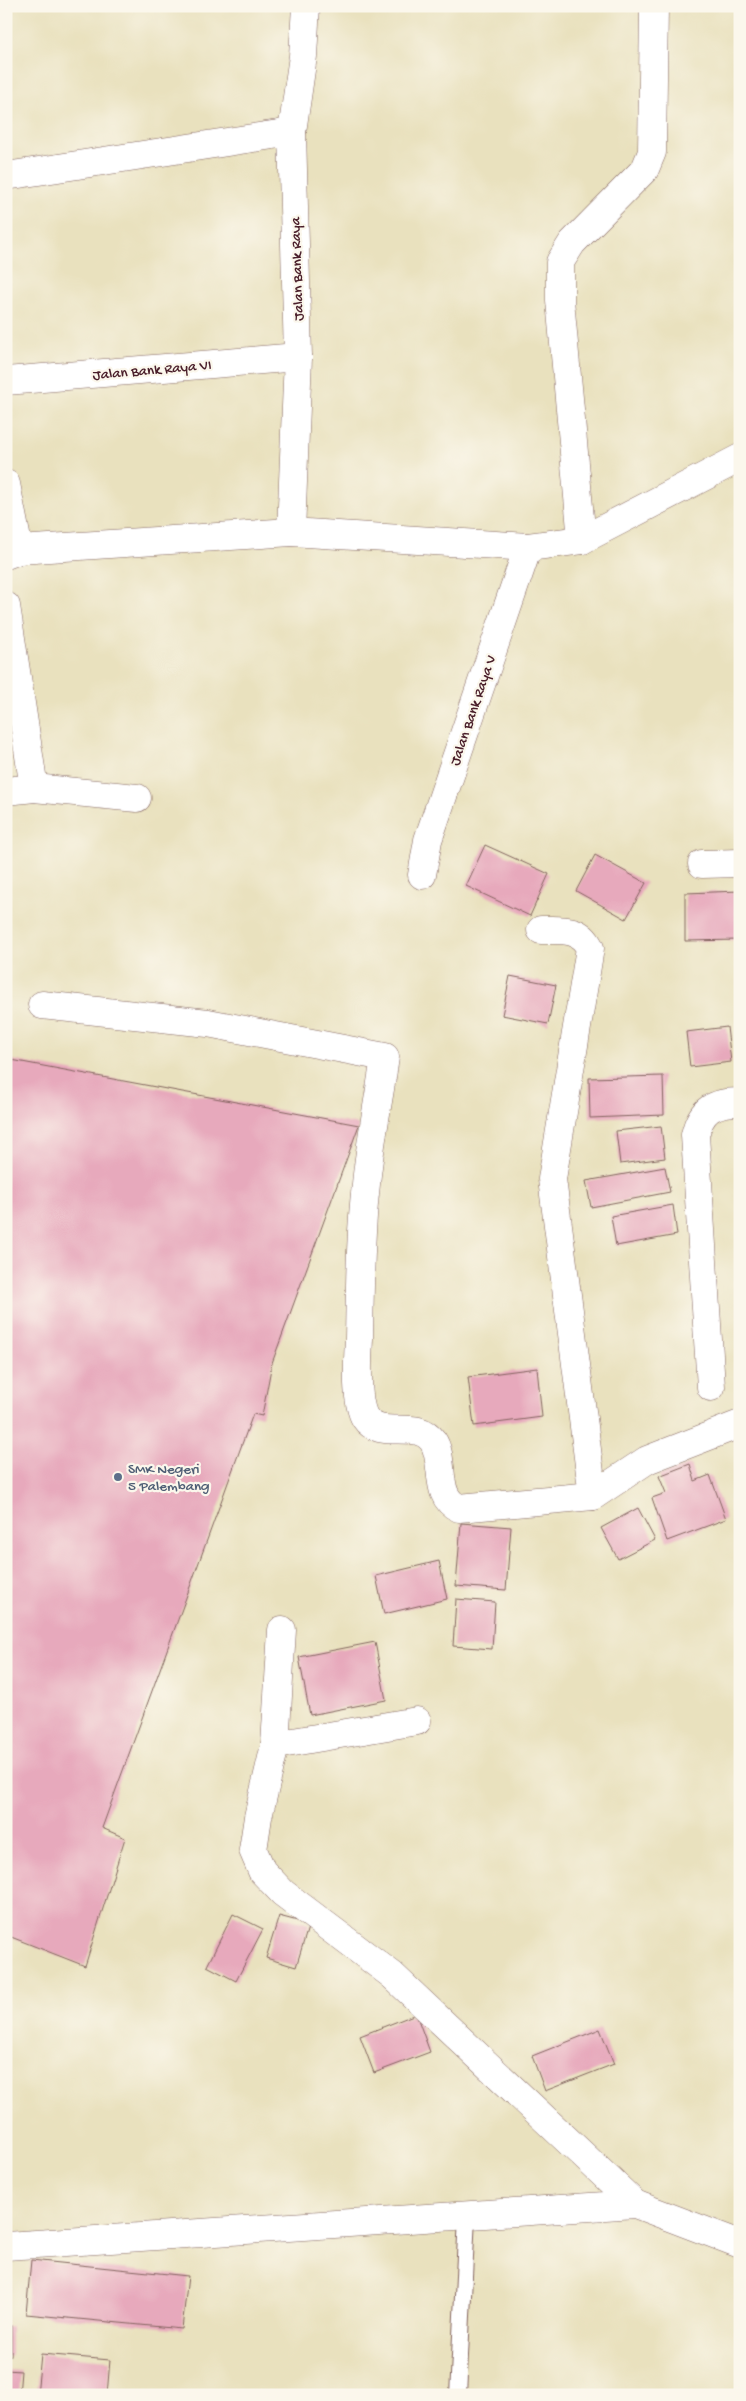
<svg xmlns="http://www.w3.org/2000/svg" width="746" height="2401" viewBox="0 0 746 2401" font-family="'Gochi Hand',sans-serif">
	<rect width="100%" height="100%" fill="#fbf7ec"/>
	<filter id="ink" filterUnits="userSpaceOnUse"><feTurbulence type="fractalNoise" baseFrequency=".02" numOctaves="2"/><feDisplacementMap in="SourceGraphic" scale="10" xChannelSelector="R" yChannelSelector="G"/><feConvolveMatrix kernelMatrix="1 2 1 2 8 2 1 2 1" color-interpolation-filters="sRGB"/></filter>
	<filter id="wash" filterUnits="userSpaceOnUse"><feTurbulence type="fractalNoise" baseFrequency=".0096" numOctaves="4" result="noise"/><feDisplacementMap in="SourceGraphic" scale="20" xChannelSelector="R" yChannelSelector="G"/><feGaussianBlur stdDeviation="1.12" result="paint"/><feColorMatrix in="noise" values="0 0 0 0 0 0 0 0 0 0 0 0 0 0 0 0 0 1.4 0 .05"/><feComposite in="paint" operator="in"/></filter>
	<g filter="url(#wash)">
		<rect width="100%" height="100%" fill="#e9e1be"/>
		<g id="blocks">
			<g fill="#e7a9bc">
				<polygon points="485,845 549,874 530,916 466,886"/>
				<polygon points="595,855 646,883 626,919 576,891"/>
				<polygon points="740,891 740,940 685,941 685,893"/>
				<polygon points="510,976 556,985 548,1024 502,1015"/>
				<polygon points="727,1027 731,1062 690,1067 686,1032"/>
				<polygon points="6,1059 359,1125 272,1363 262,1416 253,1414 102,1828 125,1838 85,1966 6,1935"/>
				<polygon points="663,1076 664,1115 590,1118 589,1078"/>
				<polygon points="661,1126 665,1158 620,1164 616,1131"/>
				<polygon points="665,1167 670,1192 591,1207 586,1181"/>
				<polygon points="673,1205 677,1235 616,1246 611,1216"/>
				<polygon points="537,1368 542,1417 474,1426 468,1377"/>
				<polygon points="690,1464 695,1481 710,1475 726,1519 667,1541 652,1498 666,1493 659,1476"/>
				<polygon points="638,1508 655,1540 618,1559 601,1528"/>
				<polygon points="461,1523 511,1527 506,1590 456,1586"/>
				<polygon points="439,1561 447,1599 384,1614 376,1576"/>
				<polygon points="456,1599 495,1602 492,1649 453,1646"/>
				<polygon points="375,1642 386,1700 310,1715 299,1657"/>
				<polygon points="233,1914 263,1929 236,1981 207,1966"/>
				<polygon points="279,1916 309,1924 296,1967 266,1958"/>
				<polygon points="416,2014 430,2052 374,2073 360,2036"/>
				<polygon points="600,2029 614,2064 545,2091 532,2056"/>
				<polygon points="31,2260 188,2276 182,2329 26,2314"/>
				<rect x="6" y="2326" width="5" height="30"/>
				<polygon points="41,2354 110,2360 107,2395 37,2395"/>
				<polygon points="6,2370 21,2371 19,2395 6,2395"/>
			</g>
		</g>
	</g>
	<g filter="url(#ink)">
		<use href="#blocks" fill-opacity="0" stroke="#82635e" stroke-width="1"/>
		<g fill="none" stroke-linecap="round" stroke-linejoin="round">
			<defs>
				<polyline id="lane" points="458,2395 467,2217"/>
				<g id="street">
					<polyline points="6,176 292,132"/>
					<polyline points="6,381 298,357"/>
					<polyline points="6,484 19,550"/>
					<polyline points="291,532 298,357 292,132 303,56 306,6"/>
					<polyline points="582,540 560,300 560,262 572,243 645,169 652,152 654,6"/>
					<polyline points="6,555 19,550 291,532 528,547 582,540 740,458"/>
					<polyline points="6,606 34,788 6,791"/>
					<polyline points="34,788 137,798"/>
					<polyline points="702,864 740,863"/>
					<polyline points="422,875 428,840 528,547"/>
					<path d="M 541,930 C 562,930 580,927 590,948 L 552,1179 L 593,1496"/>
					<path d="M 42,1005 L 208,1023 L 385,1057 C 379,1099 370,1142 366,1184 C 360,1236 360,1288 359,1339 C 358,1359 355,1401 365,1418 C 380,1441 417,1418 433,1441 C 446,1461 433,1497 459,1508 L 593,1496 L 647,1460 L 740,1424"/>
					<path d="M 711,1387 L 695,1135 C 701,1109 714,1102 740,1102"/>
					<polyline points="282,1630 275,1745 258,1817 253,1850 262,1871 283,1893 392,1975 635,2204"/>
					<polyline points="275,1745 417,1721"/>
					<polyline points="6,2246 635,2204 740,2244"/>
				</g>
			</defs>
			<use href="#lane" stroke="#82635e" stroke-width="18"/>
			<use href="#street" stroke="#82635e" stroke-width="29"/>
			<use href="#lane" stroke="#fff" stroke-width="16"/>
			<use href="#street" stroke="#fff" stroke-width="28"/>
		</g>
	</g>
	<circle fill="#5c6f8a" stroke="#fbf7ec" stroke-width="2" cx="118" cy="1477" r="5"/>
	<g text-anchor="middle" stroke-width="4.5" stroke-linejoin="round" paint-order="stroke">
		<g font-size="15" fill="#4a1f2b" stroke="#fbf7ec">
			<text transform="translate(296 269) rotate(-92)" y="5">Jalan Bank Raya</text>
			<text transform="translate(152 369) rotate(-5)" y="5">Jalan Bank Raya VI</text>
			<text transform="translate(472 710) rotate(-71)" y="5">Jalan Bank Raya V</text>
		</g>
		<g font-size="15" fill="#4e5e75" stroke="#fbf7ec" text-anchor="start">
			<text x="128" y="1473">SMK Negeri<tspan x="128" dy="17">5 Palembang</tspan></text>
		</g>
	</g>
	<rect width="746" height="2401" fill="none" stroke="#fbf7ec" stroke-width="25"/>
</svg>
